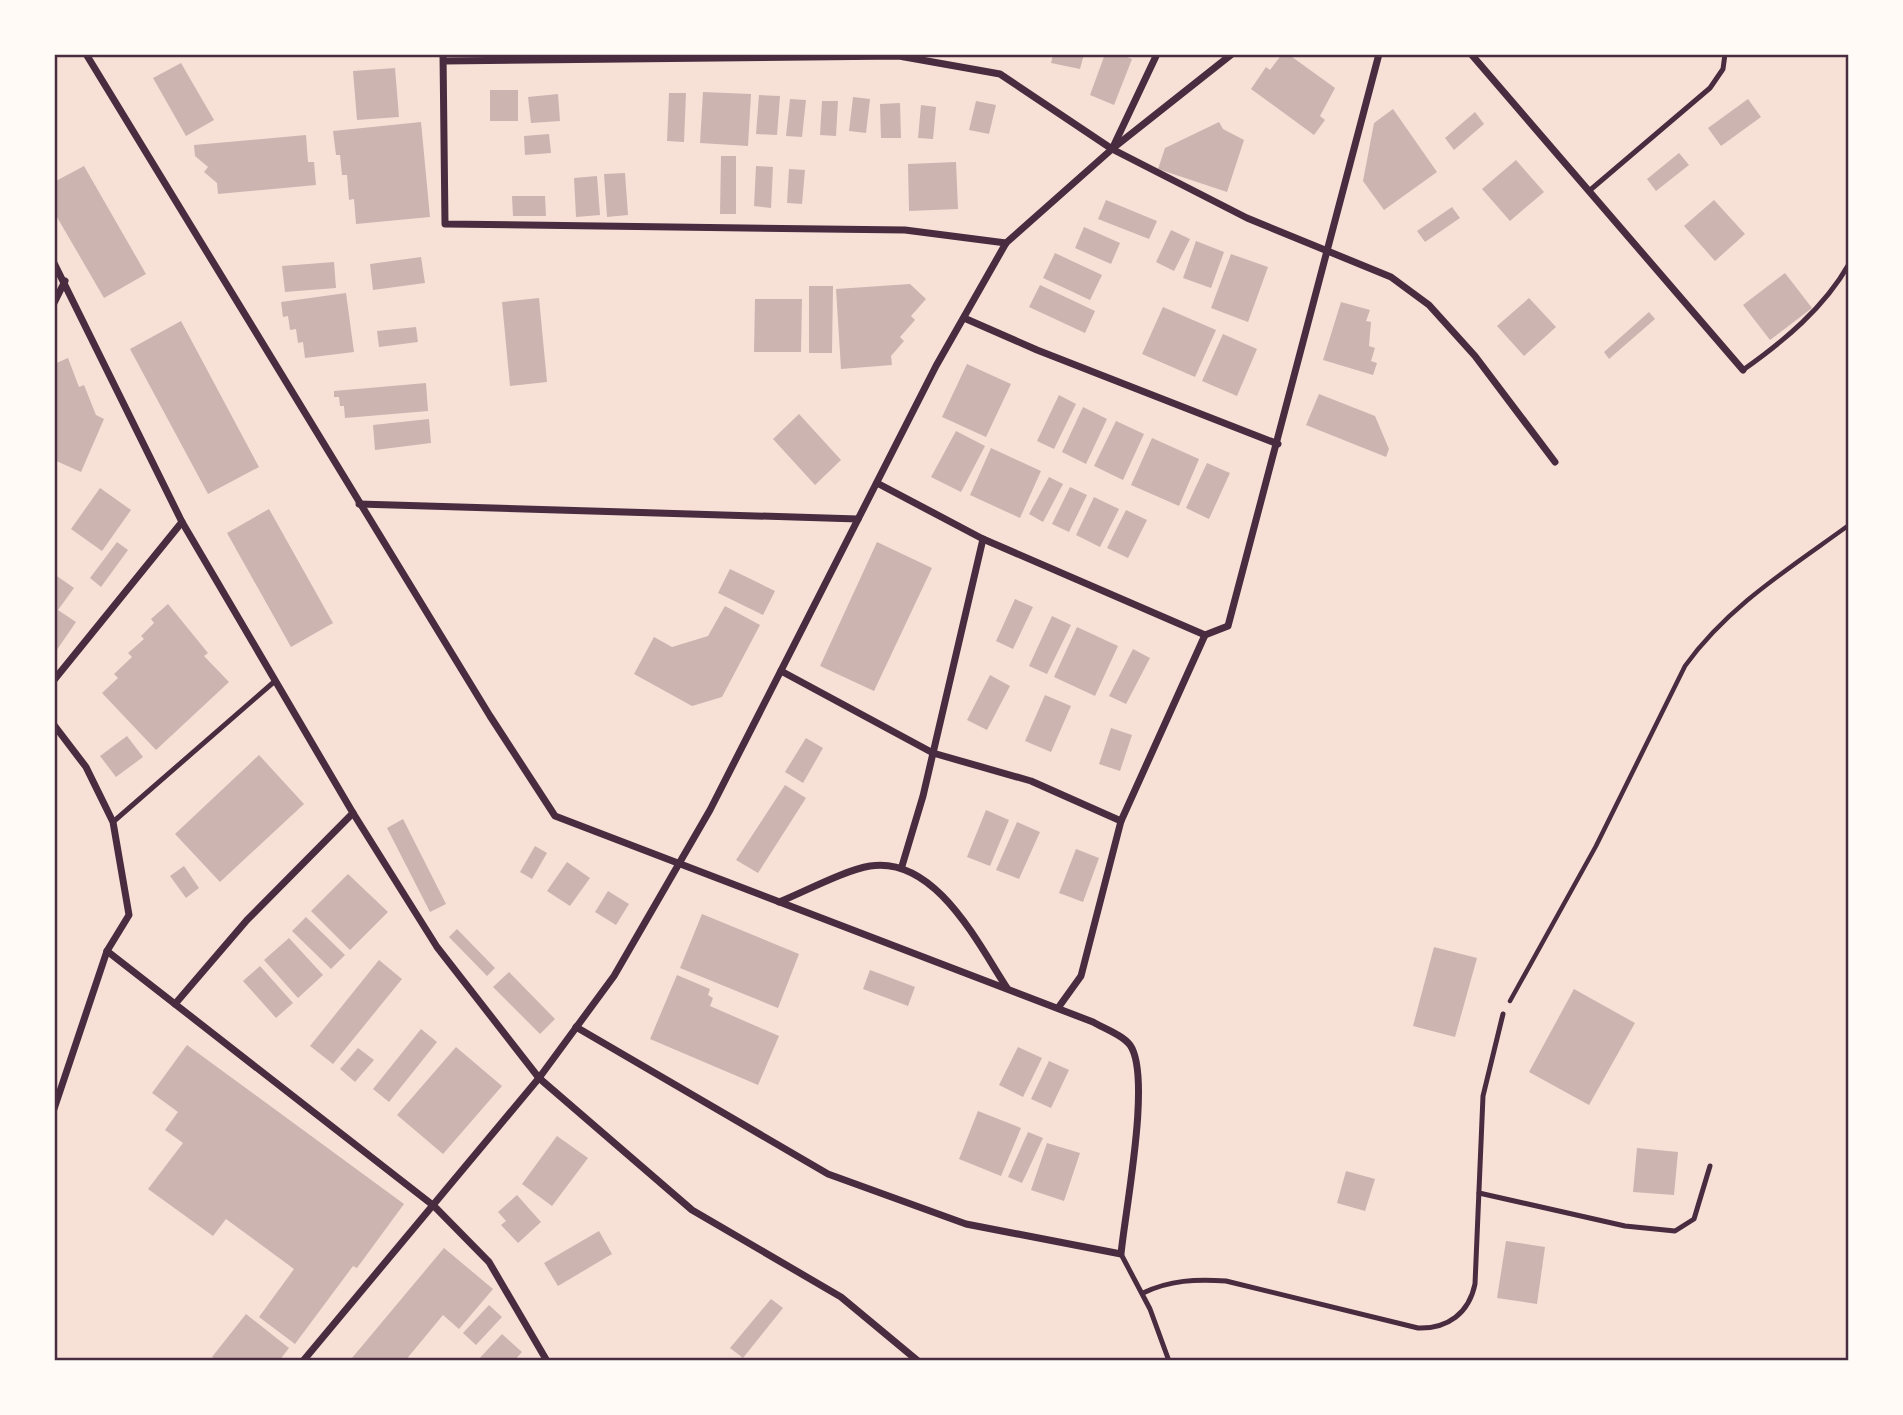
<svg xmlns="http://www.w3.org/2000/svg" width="1903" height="1415" viewBox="0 0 1903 1415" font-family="'Open Sans',sans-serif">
	<rect width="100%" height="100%" fill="#f7e1d7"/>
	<g fill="#ccb4b1">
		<polygon points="1053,54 1084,54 1080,69 1051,63"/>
		<polygon points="1105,54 1119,54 1132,59 1114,105 1090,95"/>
		<polygon points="1282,54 1288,54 1335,88 1320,116 1325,120 1314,135 1251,89 1266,67 1270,70"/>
		<polygon points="181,63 214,120 186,136 153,78"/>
		<polygon points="395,68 399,117 357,120 353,71"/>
		<rect x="490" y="90" width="28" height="31"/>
		<polygon points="703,92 751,94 748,146 700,143"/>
		<polygon points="669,93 686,93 684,142 667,141"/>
		<polygon points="558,94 560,121 531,123 528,97"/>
		<polygon points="759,95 780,96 777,135 756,134"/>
		<polygon points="853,97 870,99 866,133 849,131"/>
		<polygon points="790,99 806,100 802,137 786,136"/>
		<polygon points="1748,99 1761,117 1721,146 1708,128"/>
		<polygon points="822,101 838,101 836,136 820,135"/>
		<polygon points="976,101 996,105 989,134 969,130"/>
		<polygon points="900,103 901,138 881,138 880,104"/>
		<polygon points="921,105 936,107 933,139 918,138"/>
		<polygon points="1393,109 1437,172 1384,210 1363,181 1374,123"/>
		<polygon points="1475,112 1484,124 1454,150 1445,138"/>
		<polygon points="421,122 430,217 356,224 354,199 349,200 347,175 342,175 340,155 336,155 333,131"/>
		<polygon points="1219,122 1223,129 1244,140 1227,192 1158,169 1165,148"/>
		<polygon points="549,134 551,153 525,155 524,136"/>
		<polygon points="306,135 308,162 314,162 316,185 218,194 217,183 204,172 208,167 195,156 194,145"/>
		<polygon points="1679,153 1689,165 1656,191 1647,179"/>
		<polygon points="721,156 736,156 736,214 720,214"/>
		<polygon points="1516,160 1544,192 1510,221 1482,189"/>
		<polygon points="956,162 958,209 909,211 908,164"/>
		<polygon points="84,166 146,274 104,298 54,212 54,182"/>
		<polygon points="756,166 773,167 771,208 754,206"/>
		<polygon points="789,169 805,170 802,204 787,203"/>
		<polygon points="625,173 628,215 607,217 604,174"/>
		<polygon points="597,176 600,215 576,217 574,178"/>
		<polygon points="512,196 545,196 546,216 513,216"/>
		<polygon points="1106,200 1157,221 1149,239 1098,219"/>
		<polygon points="1714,200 1745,234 1715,261 1684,226"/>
		<polygon points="1452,207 1460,218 1425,242 1417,231"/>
		<polygon points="1084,227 1120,243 1111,264 1075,248"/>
		<polygon points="1171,230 1190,239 1174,271 1156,262"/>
		<polygon points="1196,241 1224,252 1211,288 1183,278"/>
		<polygon points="1055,253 1102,275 1090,300 1043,278"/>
		<polygon points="1231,254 1268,267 1248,322 1211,308"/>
		<polygon points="421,257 425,283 373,290 370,264"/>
		<polygon points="334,262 336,288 285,292 282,266"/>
		<polygon points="1785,273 1812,308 1770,340 1743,305"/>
		<polygon points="910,284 926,299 911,316 915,320 900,337 904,341 891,356 892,365 841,369 836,289"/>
		<polygon points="1040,285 1095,311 1085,333 1029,307"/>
		<polygon points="809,286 833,286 832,353 809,353"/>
		<polygon points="346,293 354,352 305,358 303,342 298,343 296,329 290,330 288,316 283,317 281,302"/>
		<polygon points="539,298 547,382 510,386 502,302"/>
		<polygon points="1529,298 1556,327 1524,356 1497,326"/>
		<polygon points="755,299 802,299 801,352 754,352"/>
		<polygon points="1341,302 1370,310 1366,321 1371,322 1369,346 1375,348 1371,361 1377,363 1373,375 1323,360"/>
		<polygon points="1163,307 1216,330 1195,377 1142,354"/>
		<polygon points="1649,312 1655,319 1609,359 1604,352"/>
		<polygon points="181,321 259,467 208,494 130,349"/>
		<polygon points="416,327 418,342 379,347 377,331"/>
		<polygon points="1223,334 1257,349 1237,396 1202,381"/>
		<polygon points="68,358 79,387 84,385 96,415 104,419 81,472 54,460 54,364"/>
		<polygon points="967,364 1011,384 986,437 942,417"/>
		<polygon points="426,383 428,411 345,418 344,406 340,406 339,397 334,397 334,391"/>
		<polygon points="1319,394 1375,416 1389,449 1386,457 1306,425"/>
		<polygon points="1059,395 1076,404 1054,449 1037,441"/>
		<polygon points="1083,407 1107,419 1086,464 1062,452"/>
		<polygon points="799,414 841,460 815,485 773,439"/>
		<polygon points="429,419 431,443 375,450 373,425"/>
		<polygon points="1116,421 1144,434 1123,480 1094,466"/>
		<polygon points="956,431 985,446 961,492 931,477"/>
		<polygon points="1152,438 1199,459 1179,506 1131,485"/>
		<polygon points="991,448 1041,471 1020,518 970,495"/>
		<polygon points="1207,463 1230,473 1209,519 1186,508"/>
		<polygon points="1049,477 1063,484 1043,522 1029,514"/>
		<polygon points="1070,487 1087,495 1069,532 1052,524"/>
		<polygon points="100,488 131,510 102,551 71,529"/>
		<polygon points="1094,497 1119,509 1100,547 1076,535"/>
		<polygon points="269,509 333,623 291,647 227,533"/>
		<polygon points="1126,510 1147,520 1128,558 1107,548"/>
		<polygon points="117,542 128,550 101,587 90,578"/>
		<polygon points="877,542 932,568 874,691 820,666"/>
		<polygon points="730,569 775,591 763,615 718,593"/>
		<polygon points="54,574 74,588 58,610 76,622 54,654"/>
		<polygon points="1015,599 1033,607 1013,649 996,641"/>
		<polygon points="168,604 208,653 204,656 229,682 156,750 102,693 118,678 114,674 132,657 128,653 144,639 141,636 154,623 151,619"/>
		<polygon points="725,606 760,625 722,697 692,706 634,674 654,637 672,647 708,636"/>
		<polygon points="1052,616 1071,625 1047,674 1029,666"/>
		<polygon points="1077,627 1118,646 1095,696 1054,677"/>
		<polygon points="1133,649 1150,658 1126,704 1109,696"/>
		<polygon points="990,675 1010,686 987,730 967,720"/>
		<polygon points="1045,695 1071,706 1051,752 1025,741"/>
		<polygon points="1111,728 1132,735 1120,771 1099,764"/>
		<polygon points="127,736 143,757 116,777 100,756"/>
		<polygon points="806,738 823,748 803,783 785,772"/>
		<polygon points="259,755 304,804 220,882 175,834"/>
		<polygon points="785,785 806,798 758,873 736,860"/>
		<polygon points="986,810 1009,820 990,866 967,857"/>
		<polygon points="403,819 446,904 430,912 387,828"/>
		<polygon points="1017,822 1040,832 1019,879 996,870"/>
		<polygon points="535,846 547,853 532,879 520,872"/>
		<polygon points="1076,849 1099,858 1083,902 1059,893"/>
		<polygon points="567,862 590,878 570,906 547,891"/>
		<polygon points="184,866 199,888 186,898 170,876"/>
		<polygon points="348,874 388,912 350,950 311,911"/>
		<polygon points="608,891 629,904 616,925 595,912"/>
		<polygon points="702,914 799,954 778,1008 680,968"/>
		<polygon points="306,917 345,955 331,969 292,931"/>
		<polygon points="457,929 495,968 487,976 449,937"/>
		<polygon points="289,938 323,975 298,998 264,960"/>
		<polygon points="1434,947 1477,958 1455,1037 1413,1026"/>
		<polygon points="379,960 402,979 333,1064 310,1046"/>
		<polygon points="260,966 293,1003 276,1018 243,981"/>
		<polygon points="870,970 915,987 908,1006 863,989"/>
		<polygon points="509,972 555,1019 540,1034 493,987"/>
		<polygon points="677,975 710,989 708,995 713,998 710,1006 779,1036 758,1085 650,1039"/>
		<polygon points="1574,989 1635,1023 1589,1105 1529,1072"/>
		<polygon points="421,1029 437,1042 389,1102 373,1089"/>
		<polygon points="187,1045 404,1204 357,1268 353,1266 295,1344 259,1317 294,1269 226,1219 213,1236 148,1189 183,1143 165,1130 178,1112 152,1093"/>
		<polygon points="456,1047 502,1086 443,1154 397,1115"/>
		<polygon points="1018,1047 1042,1058 1023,1097 999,1085"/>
		<polygon points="358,1048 374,1060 355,1082 340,1069"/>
		<polygon points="1049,1061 1069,1070 1051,1108 1031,1099"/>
		<polygon points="978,1111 1021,1128 1001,1176 959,1159"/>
		<polygon points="1028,1132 1043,1138 1022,1183 1008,1177"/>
		<polygon points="557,1136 588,1158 552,1206 522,1184"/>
		<polygon points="1047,1143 1080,1153 1064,1201 1031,1190"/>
		<polygon points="1637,1148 1678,1152 1674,1195 1633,1192"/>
		<polygon points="1346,1171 1375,1179 1365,1211 1337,1203"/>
		<polygon points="517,1195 541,1222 518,1243 501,1225 506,1221 498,1212"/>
		<polygon points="599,1231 612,1254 558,1286 544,1263"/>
		<polygon points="1506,1241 1545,1247 1537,1304 1497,1298"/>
		<polygon points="444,1248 493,1289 459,1329 443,1315 405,1361 356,1361 352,1358"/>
		<polygon points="771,1299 783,1308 743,1358 730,1348"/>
		<polygon points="489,1305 502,1317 476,1345 463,1333"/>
		<polygon points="246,1314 289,1348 279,1361 217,1361 212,1357"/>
		<polygon points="502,1334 522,1352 514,1361 477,1361"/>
	</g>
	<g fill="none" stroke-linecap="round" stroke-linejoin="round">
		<path stroke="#4a2c40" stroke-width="4.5" d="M 1510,1001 L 1596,846 L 1685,666 C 1728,606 1790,568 1849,525"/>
		<g stroke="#4a2c40" stroke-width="5">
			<polyline points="1589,191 1710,88 1723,69 1725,54"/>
			<path d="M 1743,370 C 1784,341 1824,308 1849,264"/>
			<polyline points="113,822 275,681"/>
			<polyline points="1479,1193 1625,1226 1675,1231 1694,1219 1710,1166"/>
			<polyline points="1121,1254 1150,1309 1169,1361"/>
			<path d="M 1143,1293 C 1170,1280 1196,1279 1226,1281 L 1418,1328 C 1448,1329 1469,1313 1475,1284 L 1483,1096 L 1503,1014"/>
		</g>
		<g stroke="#4a2c40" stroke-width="7">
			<path d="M 86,54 L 490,716 L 555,816 L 1093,1022 C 1103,1028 1123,1035 1130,1045 C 1152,1076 1125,1211 1121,1254 L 966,1224 L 828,1174 L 576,1027"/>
			<polyline points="443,54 445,224 905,230 1006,243"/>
			<polyline points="1471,54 1743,370"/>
			<polyline points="445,61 899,56 1000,74 1112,149 1247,218 1391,277 1429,305 1475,356 1555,462"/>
			<polyline points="1114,145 1157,54"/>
			<polyline points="54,263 182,522 353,813 437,947 539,1078 692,1210 841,1297 918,1361"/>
			<polyline points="54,303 65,281"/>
			<polyline points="964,318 1037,350 1278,444"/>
			<polyline points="877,483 983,539 1205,635 1228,626 1379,54"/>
			<polyline points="359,504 858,519"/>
			<polyline points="781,671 933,753 1031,781 1121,821"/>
			<polyline points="54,680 182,522"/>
			<polyline points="54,725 86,767 113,822 129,915 107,951 54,1109"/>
			<polyline points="902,866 923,796 983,539"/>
			<path d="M 779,902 C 804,892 845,870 870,866 C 935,856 977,942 1007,988"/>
			<polyline points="107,951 434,1206 489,1262 547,1361"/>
			<polyline points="175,1004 247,920 353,813"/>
			<polyline points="1058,1008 1081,976 1121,821 1205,635"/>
			<polyline points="303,1361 539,1078 614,976 710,810 936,366 1006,243 1112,149 1232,54"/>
		</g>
	</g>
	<rect width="1903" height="1415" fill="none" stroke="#fffaf5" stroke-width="112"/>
	<rect x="56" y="56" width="1791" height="1303" fill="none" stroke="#4a2c40" stroke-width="2.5"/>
</svg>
